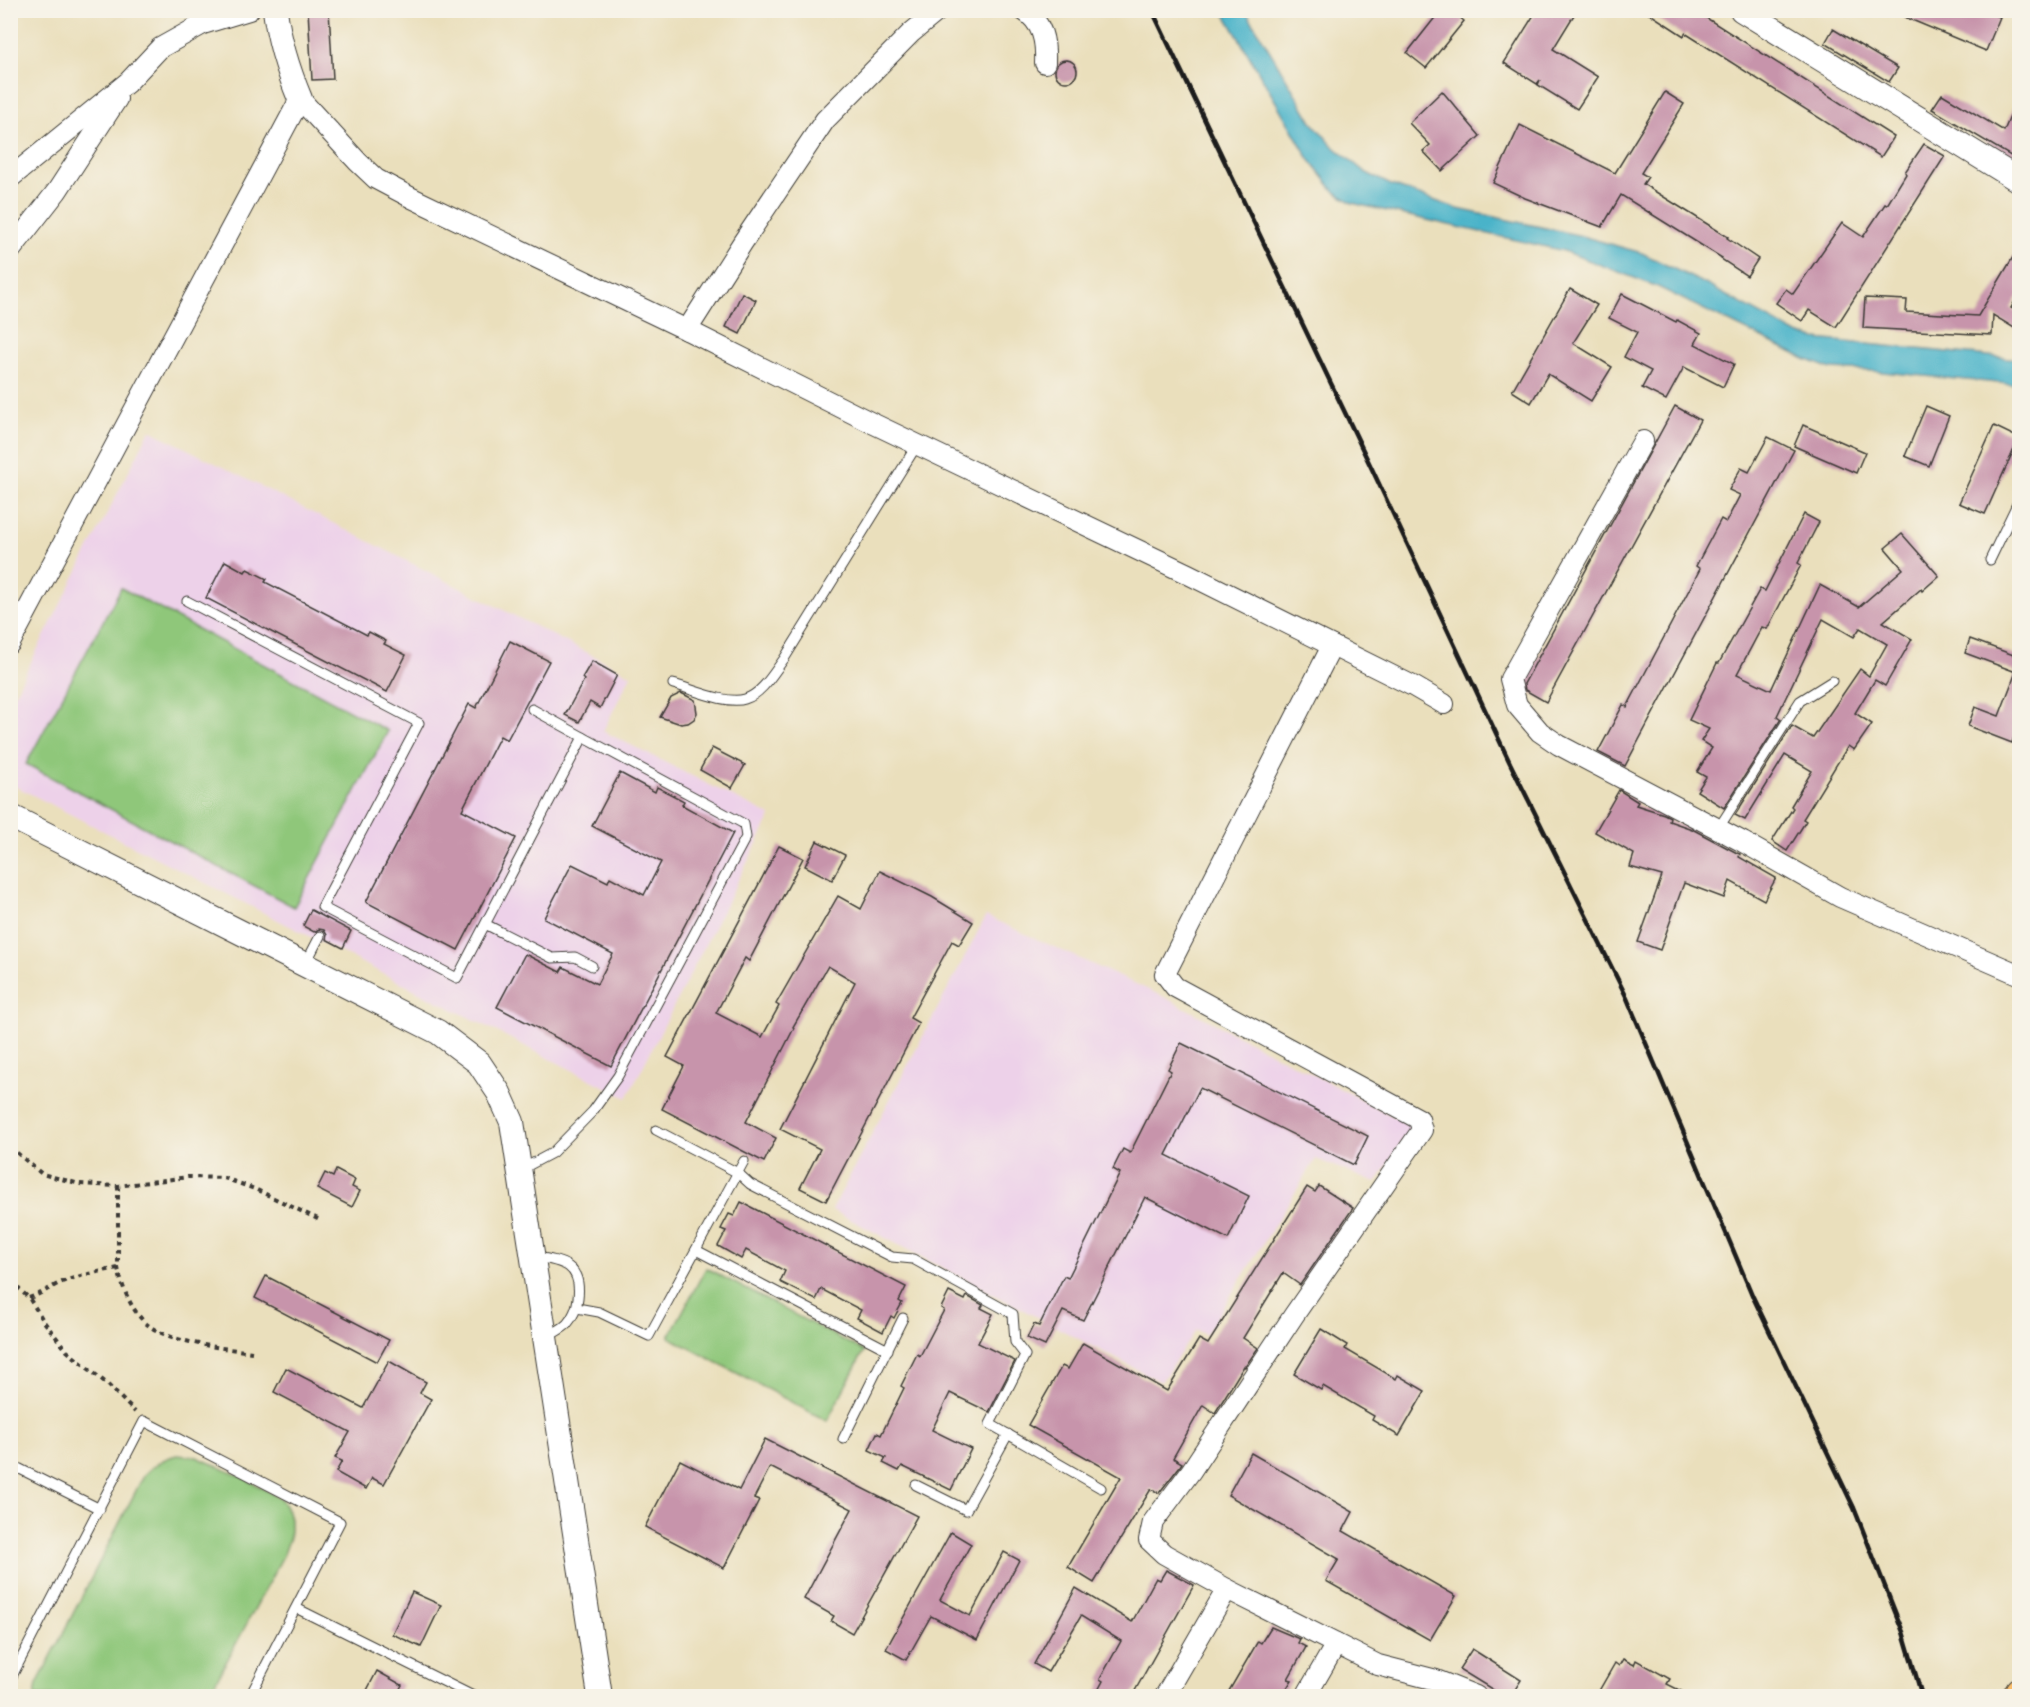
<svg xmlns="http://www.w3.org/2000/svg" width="2030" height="1707" viewBox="0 0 2030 1707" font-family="Itim,sans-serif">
	<rect width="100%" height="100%" fill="#f7f3e8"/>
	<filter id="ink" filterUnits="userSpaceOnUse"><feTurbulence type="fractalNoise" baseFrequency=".0167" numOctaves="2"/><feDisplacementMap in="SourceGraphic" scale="12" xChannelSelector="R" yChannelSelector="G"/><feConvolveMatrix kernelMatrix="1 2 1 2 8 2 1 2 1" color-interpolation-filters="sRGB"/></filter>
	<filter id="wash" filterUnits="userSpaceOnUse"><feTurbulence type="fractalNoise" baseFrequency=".008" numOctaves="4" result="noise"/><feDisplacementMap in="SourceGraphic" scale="24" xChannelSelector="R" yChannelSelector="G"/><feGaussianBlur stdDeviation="1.35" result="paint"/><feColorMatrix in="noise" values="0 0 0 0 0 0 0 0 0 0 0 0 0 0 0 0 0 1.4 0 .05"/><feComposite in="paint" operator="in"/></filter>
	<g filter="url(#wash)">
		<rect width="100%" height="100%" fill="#eadfbc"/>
		<g fill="#edd1e9">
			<polygon points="150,430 631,675 603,731 771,816 627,1098 11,784 10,703"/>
			<polygon points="986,916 1162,996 1412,1126 1376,1183 1316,1159 1206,1335 1196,1330 1161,1382 832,1210"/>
		</g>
		<g fill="#8fc77a" stroke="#56724b" stroke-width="1.5">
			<polygon points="121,588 388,731 294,907 26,764"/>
			<polygon points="706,1268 864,1351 827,1421 669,1337"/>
			<path d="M 177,1455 L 197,1457 L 248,1480 L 281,1499 L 288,1511 L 290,1519 L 290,1537 L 284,1554 L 208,1696 L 35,1696 L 37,1684 L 144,1475 C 155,1464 162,1459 177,1455 Z"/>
		</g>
		<polygon fill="#4ab3c9" stroke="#336872" stroke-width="1.5" points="1223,11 1246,11 1312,122 1332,145 1365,172 1389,184 1458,209 1578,235 1642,253 1707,285 1797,334 1816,339 2019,359 2019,385 1872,371 1831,369 1805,359 1658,287 1564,251 1352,203 1335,192 1309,159"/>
		<g id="blocks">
			<g fill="#c794ab">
				<polygon points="308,10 329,10 333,79 312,80"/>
				<polygon points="1441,10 1451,10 1464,21 1426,68 1407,53"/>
				<polygon points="1537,10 1577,10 1553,49 1598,77 1577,109 1538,85 1540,80 1537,84 1504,63"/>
				<polygon points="1644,10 1694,10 1894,137 1881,157 1685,33 1684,36"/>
				<polygon points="1888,10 1983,10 2000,17 1986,51"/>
				<polygon points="1833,29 1898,68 1889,82 1825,43"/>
				<circle cx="1066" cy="71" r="11"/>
				<polygon points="1442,91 1480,136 1442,171 1423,151 1430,145 1409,123"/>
				<polygon points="1665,92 1684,104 1641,173 1648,177 1643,184 1728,237 1727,238 1758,259 1747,276 1721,259 1722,258 1621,195 1602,227 1525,198 1493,183 1520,125 1615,173"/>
				<polygon points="1942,94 2004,131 2019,95 2019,161 1932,109"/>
				<polygon points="1924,144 1945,156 1836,327 1809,310 1802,321 1776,303 1786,289 1793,294 1842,223 1863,237 1885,204 1887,205 1906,174 1905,172"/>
				<polygon points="2019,247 2019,294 2011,308 2019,312 2019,331 1993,315 1992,335 1863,328 1865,298 1907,300 1906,312 1978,316"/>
				<polygon points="1570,289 1597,305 1573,343 1612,367 1591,401 1548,374 1531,403 1512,391"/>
				<polygon points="742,293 756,300 740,334 726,327"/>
				<polygon points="1622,294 1676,322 1677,320 1701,333 1695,344 1734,364 1723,387 1684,367 1666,400 1642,388 1651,371 1624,357 1637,332 1609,318"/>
				<polygon points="1675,406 1700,420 1546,702 1525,690 1524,684"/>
				<polygon points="1926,406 1949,416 1929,466 1905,456"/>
				<polygon points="1803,425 1865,452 1856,473 1794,446"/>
				<polygon points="1994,426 2019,438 1985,514 1959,503"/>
				<polygon points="1768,437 1794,450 1625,766 1598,752 1623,705 1627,707 1700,569 1696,566 1721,519 1726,522 1740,495 1729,490 1741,468 1749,472"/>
				<polygon points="1804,514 1819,522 1798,563 1801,565 1767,629 1762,627 1737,674 1771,690 1820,585 1859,607 1903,569 1885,548 1902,534 1939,576 1922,591 1921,589 1883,622 1912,639 1885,686 1875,680 1855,713 1872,724 1854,750 1848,746 1803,819 1806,821 1787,851 1772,841 1793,808 1791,806 1812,771 1785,755 1745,820 1735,815 1792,726 1813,738 1860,669 1869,676 1887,644 1860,628 1854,637 1823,619 1777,716 1781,719 1724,808 1697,791 1706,777 1697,772 1712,748 1701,741 1709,729 1689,720 1717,663 1719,663 1760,589 1765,591"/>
				<polygon points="225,561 245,572 247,569 267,579 265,582 367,635 369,632 386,641 384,644 406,655 387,692 206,598"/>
				<polygon points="1970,639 2019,657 2019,721 2012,743 1968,726 1975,707 1999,716 2016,672 1965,653"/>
				<polygon points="510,641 549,661 507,740 500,736 462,810 516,838 458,950 366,902 469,704 476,708"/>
				<polygon points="592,661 617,675 600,708 590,702 579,722 565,715 584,680 582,678"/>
				<polygon points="681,693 695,700 697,713 694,719 688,723 681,724 660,717 671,698"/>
				<polygon points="712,748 745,765 732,788 700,770"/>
				<polygon points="620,773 655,792 657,787 684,801 682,805 733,833 611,1066 497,1007 525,954 560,972 563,967 597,984 613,954 544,918 572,864 608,882 610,877 644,895 661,862 592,826"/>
				<polygon points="1619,790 1638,802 1636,805 1664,814 1670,817 1669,821 1692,829 1737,853 1740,854 1739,857 1776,878 1764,900 1730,881 1724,898 1684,883 1660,950 1638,942 1662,876 1630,867 1634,854 1595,832"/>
				<polygon points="817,841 845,855 832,880 805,866"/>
				<polygon points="779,846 803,858 749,961 745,958 716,1013 762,1037 779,1006 776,1004 838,896 861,909 880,871 932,897 973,922 959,945 952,941 910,1018 919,1023 826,1201 800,1188 820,1149 780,1129 855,982 828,966 793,1027 794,1028 746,1122 776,1138 764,1162 662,1109 684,1066 667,1057"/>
				<polygon points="311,910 351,931 343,948 326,939 327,935 324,930 319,929 314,932 303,926"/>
				<polygon points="1181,1043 1368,1136 1354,1165 1200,1088 1166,1155 1249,1196 1228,1239 1145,1197 1083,1320 1063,1311 1045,1346 1027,1338 1034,1324 1039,1326 1064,1276 1068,1278 1120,1173 1113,1169 1123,1149 1130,1153 1171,1071 1168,1069"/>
				<polygon points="336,1170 355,1180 352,1187 360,1191 352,1207 317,1189 325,1173 333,1177"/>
				<polygon points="1319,1186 1353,1208 1300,1285 1283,1273 1243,1338 1258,1348 1245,1367 1244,1366 1215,1413 1203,1405 1173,1458 1182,1463 1180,1466 1159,1493 1151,1489 1094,1583 1068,1567 1121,1477 1028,1425 1062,1366 1068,1369 1083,1343 1167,1391 1199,1339 1208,1344 1307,1187 1315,1192"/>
				<polygon points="741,1202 906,1287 899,1301 902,1303 894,1318 891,1316 883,1332 857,1318 861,1310 821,1289 816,1300 780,1282 785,1271 746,1250 741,1259 718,1246 726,1231 721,1229 729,1214 734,1216"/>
				<polygon points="266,1276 389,1340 377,1362 255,1298"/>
				<polygon points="949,1292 965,1300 967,1296 983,1305 981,1308 993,1314 978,1343 1015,1361 989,1412 950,1393 932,1430 971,1449 951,1490 902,1466 899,1471 883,1463 886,1458 869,1450 877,1433 881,1435 904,1388 901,1386 917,1354 920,1356 944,1310 941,1308"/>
				<polygon points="1321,1329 1347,1345 1345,1349 1396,1379 1398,1375 1425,1391 1399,1436 1372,1420 1374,1416 1323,1386 1321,1390 1294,1374"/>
				<polygon points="389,1361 426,1382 420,1393 431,1399 384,1484 372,1478 366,1489 336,1472 342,1461 335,1458 350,1432 274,1392 286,1368 363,1408"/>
				<polygon points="765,1439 917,1516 852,1633 831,1621 834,1616 804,1599 852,1509 770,1467 754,1498 759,1500 724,1568 645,1527 680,1460 739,1490"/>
				<polygon points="1251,1453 1353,1512 1343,1531 1456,1596 1430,1640 1326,1581 1339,1559 1228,1495"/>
				<polygon points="951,1532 971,1544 940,1600 970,1616 1004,1552 1019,1560 977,1640 931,1616 906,1660 886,1649"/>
				<polygon points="1166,1570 1194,1585 1132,1696 1095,1696 1103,1681 1100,1679 1121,1641 1081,1616 1048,1672 1034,1664 1076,1588 1132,1622 1156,1578 1160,1580"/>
				<polygon points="412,1592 441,1605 421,1647 392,1634"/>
				<polygon points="1271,1627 1297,1638 1300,1639 1298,1643 1306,1647 1288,1679 1292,1680 1282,1696 1226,1696 1258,1641 1261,1643"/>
				<polygon points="1472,1649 1521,1680 1511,1696 1503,1696 1459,1669"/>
				<polygon points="1623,1659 1634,1665 1636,1660 1670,1679 1667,1684 1691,1696 1596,1696 1615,1663 1619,1666"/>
				<polygon points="377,1671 402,1685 396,1696 364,1696"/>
			</g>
		</g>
	</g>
	<g filter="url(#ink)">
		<use href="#blocks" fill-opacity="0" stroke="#3b3934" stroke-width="1.5"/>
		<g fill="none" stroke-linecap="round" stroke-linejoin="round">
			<defs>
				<g id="service">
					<polyline points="1990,560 2020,498"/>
					<polyline points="187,601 419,723 322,907 457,978 583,737 744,824 746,837 618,1076 593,1111 552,1153 522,1169"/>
					<path d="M 673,684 C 692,689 727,705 745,699 C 762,694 774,672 784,659 L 917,445"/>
					<polyline points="532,709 583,737"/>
					<polyline points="1718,829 1800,701 1832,681"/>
					<polyline points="487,925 552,958 575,957 592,966"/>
					<polyline points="306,963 320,936"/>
					<polyline points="656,1130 738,1173 750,1184 892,1257 913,1259 1013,1314 1015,1342 1025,1355 990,1424 1101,1488"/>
					<polyline points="696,1250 888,1350"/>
					<path d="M 535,1257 C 563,1261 582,1265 578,1298 C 577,1308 573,1317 567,1324 C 562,1329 553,1333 547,1338"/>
					<polyline points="577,1308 599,1312 649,1336 744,1161"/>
					<polyline points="843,1439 903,1318"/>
					<polyline points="10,1464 100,1509"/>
					<polyline points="916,1485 966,1510 1008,1434"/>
					<polyline points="296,1608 473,1696"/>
					<polyline points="10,1680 144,1421 340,1522 250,1696"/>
				</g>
				<g id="minor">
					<path d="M 1023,10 C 1043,22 1046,42 1045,63"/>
					<polyline points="10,178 128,82 160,48 203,24 249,10"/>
					<polyline points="10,251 57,191 117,99"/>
					<polyline points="687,330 743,242 825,120 911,33 939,10"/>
					<polyline points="1643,441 1510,679 1517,705 1540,732 1559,745 1743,842 1840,897 2020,975"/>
					<polyline points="10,643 300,99 358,162 376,179 412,198 687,330 870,422 1188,574 1413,686 1444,704"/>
					<polyline points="1332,646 1165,974 1175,987 1419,1119 1422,1130 1294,1315 1191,1471 1153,1522 1149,1540 1164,1554 1227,1589 1378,1665 1436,1680 1476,1696"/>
					<polyline points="1165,1696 1227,1589"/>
					<polyline points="1306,1696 1336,1644"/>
				</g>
				<g id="tertiary">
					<path d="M 275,10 C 279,42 288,70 300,99"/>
					<polyline points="1742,10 2020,181"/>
					<polyline points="10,816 438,1032 479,1063 499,1093 512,1122 600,1696"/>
				</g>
				<polyline id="primary" points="2018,1696 2020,1692"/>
			</defs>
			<use href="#service" stroke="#3b3934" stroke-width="11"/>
			<use href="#minor" stroke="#3b3934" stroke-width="22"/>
			<use href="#tertiary" stroke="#3b3934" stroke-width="26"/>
			<use href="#primary" stroke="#3b3934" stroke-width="32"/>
			<g stroke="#3b3934" stroke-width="4" stroke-dasharray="4.5 4.5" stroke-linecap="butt">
				<polyline points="10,1147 42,1174 80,1184 118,1186 188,1177 224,1178 255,1189 322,1221"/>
				<path d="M 118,1186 L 118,1268 C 122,1288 132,1312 148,1325 C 171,1343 223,1348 252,1352"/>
				<polyline points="10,1281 29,1298 45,1323 67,1351 106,1383 135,1412"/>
				<path d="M 29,1298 C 41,1294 49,1288 60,1283 C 78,1275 99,1272 118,1268"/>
			</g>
			<use href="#service" stroke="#fff" stroke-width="9"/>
			<use href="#minor" stroke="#fff" stroke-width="20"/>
			<use href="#tertiary" stroke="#fff" stroke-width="24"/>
			<use href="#primary" stroke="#fabe6d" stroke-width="30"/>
			<polyline stroke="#1c1c1c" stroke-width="4.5" points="1152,10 1372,469 1510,763 1626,996 1753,1297 1854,1508 1903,1632 1922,1696"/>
		</g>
	</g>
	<rect width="2030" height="1707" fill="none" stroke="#f7f3e8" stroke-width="36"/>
</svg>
